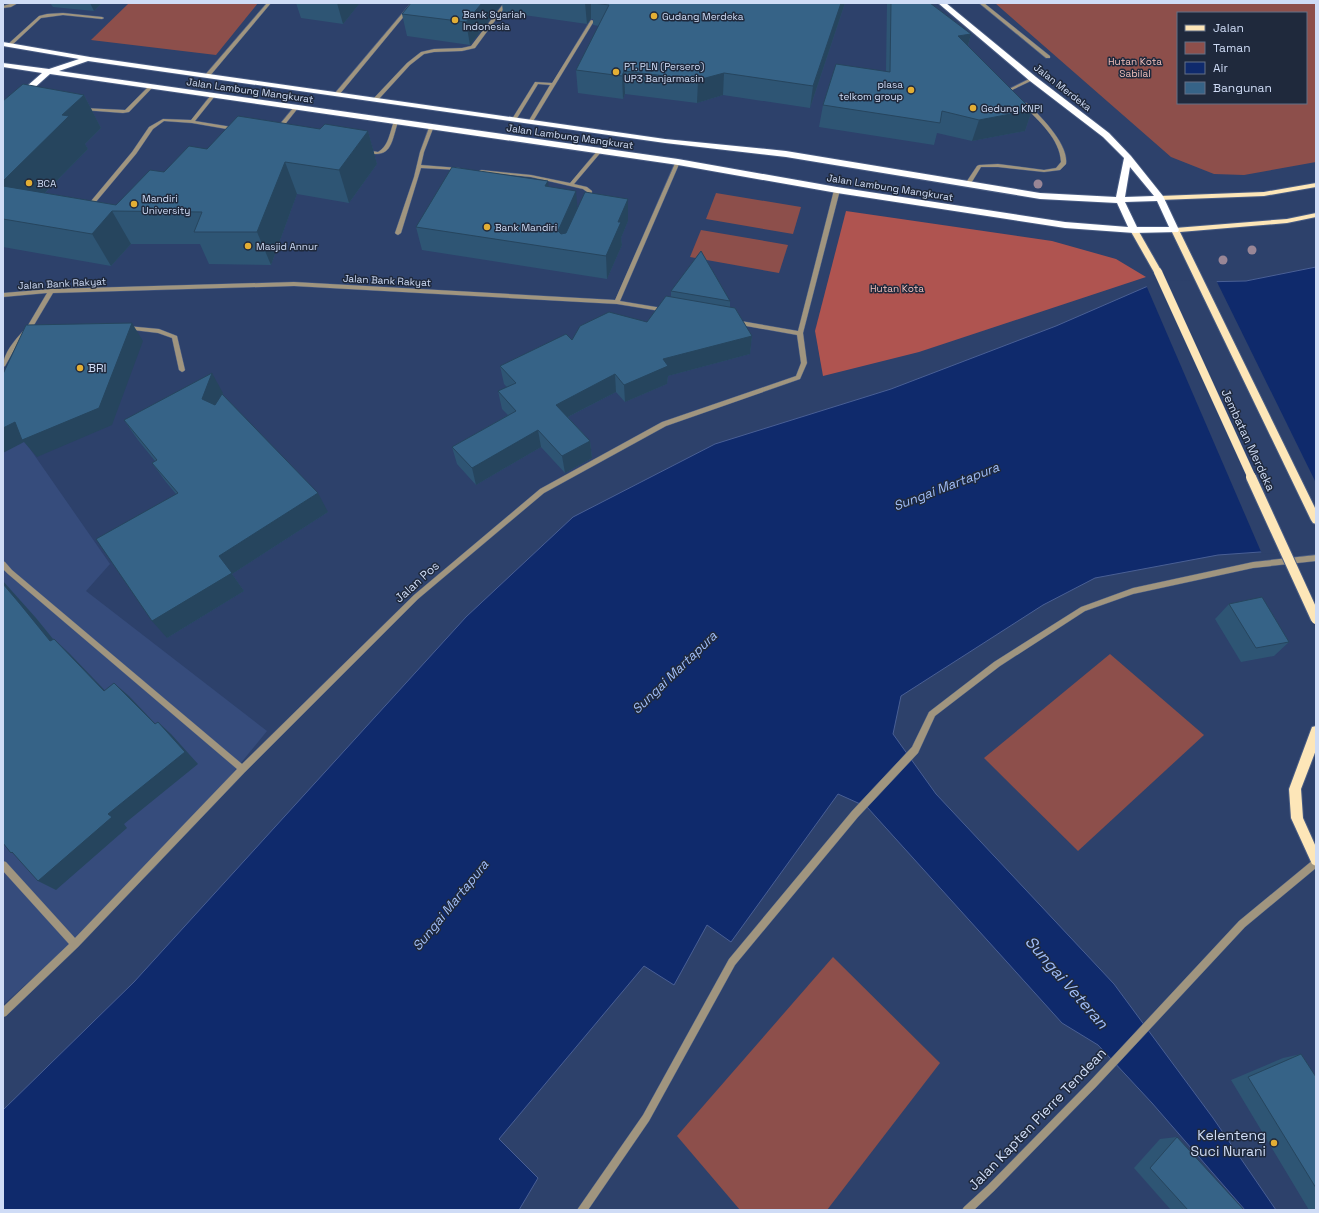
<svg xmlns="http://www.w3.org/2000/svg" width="1319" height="1213" viewBox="0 0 1319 1213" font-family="'Space Grotesk',sans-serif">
	<rect width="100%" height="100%" fill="#2d416b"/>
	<polygon fill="#364c7c" points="3,410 110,564 86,591 267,731 155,868 3,1005"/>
	<g fill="#8d4f4b" fill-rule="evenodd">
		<polygon points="129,3 258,3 216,55 91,40"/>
		<path d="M 995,3 L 1316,3 L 1316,162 L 1244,175 L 1214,174 L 1171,157 ZM 1178,13 L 1306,13 L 1306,103 L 1178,103 Z"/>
		<polygon points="716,193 801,207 793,234 706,219"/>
		<polygon points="701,230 788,245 779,273 690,257"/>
		<polygon points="1110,654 1204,735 1078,851 984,758"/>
		<polygon points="833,957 940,1063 827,1210 740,1210 677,1136"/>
	</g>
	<polygon fill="#af5450" points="846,211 1052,241 1116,259 1146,277 919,352 823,376 815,331"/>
	<polygon fill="#0f2a6c" stroke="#495f95" points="1316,267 1316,548 1218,555 1095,578 1043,605 901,696 893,734 936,794 1114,984 1213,1118 1276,1210 1245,1210 1152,1103 1098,1045 1062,1023 867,807 838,794 731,942 707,925 674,985 644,966 499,1139 538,1178 519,1210 3,1210 3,1110 134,982 466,617 573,517 715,444 891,389 1056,326 1155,283 1246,281"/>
	<polygon fill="#2d416b" points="1216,280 1316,483 1316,550 1262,554 1146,285 1155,281"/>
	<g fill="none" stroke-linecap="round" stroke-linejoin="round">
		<defs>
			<g id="minor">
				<polygon points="13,3 18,3 11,7 3,8 3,6"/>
				<polygon points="267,3 271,3 209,77 205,77 205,75"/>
				<polygon points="411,3 415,3 339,95 335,95 335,93"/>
				<polygon points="504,3 508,3 475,48 462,51 434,52 424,54 410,65 378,100 374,100 374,98 407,63 421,52 434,49 462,48 471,46"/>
				<polygon points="979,3 984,3 1050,56 1050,58 1046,58"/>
				<polygon points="63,13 102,17 104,18 102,19 63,15 41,18 11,46 7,45 39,16 47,14"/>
				<polygon points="591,20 594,21 532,123 528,122 550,85 538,84 516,120 512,120 512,119 535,82 552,83"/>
				<polygon points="1031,78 1035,79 1012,90 1016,95 1016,96 1012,96 1007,90"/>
				<polygon points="149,86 153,87 129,112 123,113 83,110 81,109 83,108 125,110"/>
				<polygon points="211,95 215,96 195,121 232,127 238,129 238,131 192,123 164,121 153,129 136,154 90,209 86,209 86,207 132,152 149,127 163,119 191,120"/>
				<path d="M 1023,103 L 1027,103 C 1040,116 1069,144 1066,164 L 1060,170 L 1044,172 L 998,167 L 981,167 L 970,185 L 966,185 L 965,184 L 977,166 L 979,165 L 998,164 L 1044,170 L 1056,168 L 1061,162 C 1060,139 1039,121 1023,105 Z"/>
				<polygon points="294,107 298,108 279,132 275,132 275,130"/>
				<path d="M 394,121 L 398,122 C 391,143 392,160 364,152 L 364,151 L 366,150 L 378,152 C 389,146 390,131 394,121 Z"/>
				<polygon points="430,125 434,126 424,152 421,165 459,168 461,169 459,170 421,168 401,233 398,235 396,234 395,233 414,177 420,152"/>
				<polygon points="598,150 602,151 574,184 587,187 592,191 591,201 588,203 585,201 587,192 583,189 531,177 481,172 479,171 481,170 531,175 570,183"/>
				<polygon points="676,161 680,162 620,301 668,309 668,311 666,312 617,304 294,286 53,293 34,325 38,326 38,328 30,329 27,327 47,293 3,297 3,293 51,289 294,282 615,300"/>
				<polygon points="837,188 840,190 803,333 807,363 800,379 666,426 544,493 418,599 245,772 78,947 6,1016 3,1017 3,1007 69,944 3,871 3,861 6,862 75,938 237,769 8,574 3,569 3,561 5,562 12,570 242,764 414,595 540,489 662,422 796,376 801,363 797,335 735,324 732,322 735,320 798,331 834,190"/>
				<polygon points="127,326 159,329 177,336 185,370 184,371 182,372 179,370 172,338 158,333 125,329 125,327"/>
				<path d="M 26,329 L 29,331 L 28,332 L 18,343 L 5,366 L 3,367 C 3,353 15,340 24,330 Z"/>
				<polygon points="1316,555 1316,561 1253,568 1133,594 1085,611 1000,666 935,716 918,753 858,817 735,965 649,1121 588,1210 577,1210 643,1115 729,959 852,811 912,747 929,712 994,662 1081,607 1133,588 1253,562"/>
				<polygon points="1316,859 1316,868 1245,927 1096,1087 994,1191 974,1210 962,1210 964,1207 988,1185 1090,1081 1239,921 1313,860"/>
			</g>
			<g id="major">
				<polygon points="1316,183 1316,187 1264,196 1160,200 1156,198 1160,196 1264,192"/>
				<polygon points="1316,213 1316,217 1287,223 1180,232 1316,510 1316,524 1313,523 1311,520 1171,230 1175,228 1287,219"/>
				<polygon points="1131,228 1134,228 1138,230 1162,272 1161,274 1155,274 1130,230"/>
				<polygon points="1316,726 1316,750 1301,789 1303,818 1316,847 1316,866 1312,864 1291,818 1289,789 1312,727"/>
			</g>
			<path id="highway" d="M 938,3 L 946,3 L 1036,77 L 1109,133 L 1131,156 L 1163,196 L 1179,230 L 1178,232 L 1134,233 L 1065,228 L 837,193 L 678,165 L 50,74 L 6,113 L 3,113 L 3,107 L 42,73 L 3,67 L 3,63 L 49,69 L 79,59 L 3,46 L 3,42 L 90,57 L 665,139 L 786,151 L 1040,193 L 1116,197 L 1124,158 L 1103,137 L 1030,81 ZM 88,61 L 665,143 L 786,157 L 1040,199 L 1117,203 L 1128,227 L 1065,222 L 837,187 L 678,159 L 59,71 ZM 1130,167 L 1154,196 L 1125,197 ZM 1157,201 L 1169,227 L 1137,227 L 1125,202 Z"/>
		</defs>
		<use href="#minor" stroke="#4a5d84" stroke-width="1"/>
		<use href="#major" stroke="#4a5d84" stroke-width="2"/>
		<use href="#highway" stroke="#4a5d84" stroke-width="2"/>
		<use href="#minor" fill="#a0957f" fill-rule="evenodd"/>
		<use href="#major" fill="#fde6b8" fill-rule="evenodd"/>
		<use href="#highway" fill="#fff" fill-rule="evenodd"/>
		<defs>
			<polyline id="major-bridge-far1" points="1158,272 1252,478"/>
			<polyline id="major-bridge" points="1251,477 1316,619"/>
		</defs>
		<use href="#major-bridge-far1" stroke="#4a5d84" stroke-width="9" stroke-linecap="butt"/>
		<use href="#major-bridge" stroke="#4a5d84" stroke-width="12" stroke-linecap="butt"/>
		<use href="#major-bridge-far1" stroke="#fde6b8" stroke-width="8"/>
		<use href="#major-bridge" stroke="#fde6b8" stroke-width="10"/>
	</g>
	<g fill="#998696">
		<circle cx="1038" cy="184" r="4.5"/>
		<circle cx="1252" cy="250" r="4.5"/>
		<circle cx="1223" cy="260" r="4.5"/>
	</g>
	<g fill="#2e5574">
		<polygon points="50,3 102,3 94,11 53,7"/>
		<polygon points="296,3 360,3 343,24 301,18"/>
		<polygon points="411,3 845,3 810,108 723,95 697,103 625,94 623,99 578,93 576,70 599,26 593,25 593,19 591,19 587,24 503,12 502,4 470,45 407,36 402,14"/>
		<polygon points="887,3 930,3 971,34 968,46 1032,110 1025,131 972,141 937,133 934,145 819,127 823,105 886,71"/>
		<polygon points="84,95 101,128 85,144 88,149 45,193 116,205 164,172 207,149 320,129 368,131 377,164 349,203 297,194 271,265 209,264 200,244 131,244 111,266 3,247 3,101"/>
		<polygon points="549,187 578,208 628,221 621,238 622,245 607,279 422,250 416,227"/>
		<polygon points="671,291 730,301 730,307 752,336 750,354 668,376 667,384 625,402 616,392 568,417 590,441 592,458 565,473 541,447 476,485 457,464 452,447 508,415 502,409 498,391 507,387 504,384 500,366 572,340 647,322 671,297"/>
		<polygon points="223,393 223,395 328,512 232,574 244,591 167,638 176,494 166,482 152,463 155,461 138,440 124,420"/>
		<polygon points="1229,604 1289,642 1274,656 1241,662 1215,619"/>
		<polygon points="1301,1054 1316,1077 1316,1210 1309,1210 1231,1080 1283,1058"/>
		<polygon points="1177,1137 1244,1210 1171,1210 1134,1168 1160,1139"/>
	</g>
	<g fill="#26455e">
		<polygon points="90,3 102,3 94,11"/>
		<polygon points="337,3 360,3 343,24"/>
		<polygon points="482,3 502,3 502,4 470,45 466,22"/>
		<polygon points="585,3 591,3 591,19 587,24"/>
		<polygon points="841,3 845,3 810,108 813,86"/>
		<polygon points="971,34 965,56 958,36"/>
		<polygon points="624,71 625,94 623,99 622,76"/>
		<polygon points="724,73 723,95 697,103 698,80"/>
		<polygon points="84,95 101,128 85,144 88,149 20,218 3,192 3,181 62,115"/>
		<polygon points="1032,110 1025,131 972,141 979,120"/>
		<polygon points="368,131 377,164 349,203 339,170"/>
		<polygon points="285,162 297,194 271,265 257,232"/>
		<polygon points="548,181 551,204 545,186"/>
		<polygon points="576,191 578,214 562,249 558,231"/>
		<polygon points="628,199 628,221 621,238 622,245 607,279 606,256 618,222"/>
		<polygon points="112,211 131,244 111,266 92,234"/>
		<polygon points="132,323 143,341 112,425 37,457 24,442 3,453 3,428"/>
		<polygon points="752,336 750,354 668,376 667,384 625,402 624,385 663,359"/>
		<polygon points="212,373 223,393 214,419 202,399"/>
		<polygon points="615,374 616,392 558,422 556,405"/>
		<polygon points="538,430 541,447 476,485 472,468"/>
		<polygon points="590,441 592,458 565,473 562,456"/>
		<polygon points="318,493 328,512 232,574 244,591 167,638 152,621 219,556"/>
		<polygon points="3,581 36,618 66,655 50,641 3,584"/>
		<polygon points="54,639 69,653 118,704 104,691"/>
		<polygon points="114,683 129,696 168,737"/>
		<polygon points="158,722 171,734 198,764 124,824 127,828 56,890 38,881"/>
	</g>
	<g fill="#366387" stroke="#26455e">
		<polygon points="411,3 482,3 466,22 402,14"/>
		<polygon points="593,3 841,3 813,86 724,73 698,80 624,71 622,76 576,70 609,5"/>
		<polygon points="891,3 930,3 971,34 958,36 1032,110 979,120 942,111 940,123 823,105 836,64 890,72"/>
		<polygon points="23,84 84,95 62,115 69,116 3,181 3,101"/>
		<polygon points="238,116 320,129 325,124 368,131 339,170 285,162 257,232 194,232 202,212 112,211 92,234 3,219 3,186 116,205 150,170 164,172 189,146 207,149"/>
		<polygon points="452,167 548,181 545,186 576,191 558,231 561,234 566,233 585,192 628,199 618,222 621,222 606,256 416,227"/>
		<polygon points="701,251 730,301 671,291"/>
		<polygon points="666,296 735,308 752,336 663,359 668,366 624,385 615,374 556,405 590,441 562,456 538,430 472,468 452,447 516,411 498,391 516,383 500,366 566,334 572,340 580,326 609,312 647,322"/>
		<polygon points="132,323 99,408 22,440 15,422 3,428 3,374 26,325"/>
		<polygon points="212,373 202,399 215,405 222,394 318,493 219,556 232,573 152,621 96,539 178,493 152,463 157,460 124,420"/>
		<polygon points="3,584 20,604 50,641 54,639 104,691 114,683 155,724 158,722 185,752 108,814 112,817 38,881 12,852 11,853 3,843"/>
		<polygon points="1262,597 1289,642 1256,648 1229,604"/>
		<polygon points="1301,1054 1316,1077 1316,1188 1248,1077"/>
		<polygon points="1177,1137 1244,1210 1188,1210 1150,1168"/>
	</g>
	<g fill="#e3ae34" stroke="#1f293c" stroke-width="1.5">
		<circle cx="654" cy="16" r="4"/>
		<circle cx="455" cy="20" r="4"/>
		<circle cx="616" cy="72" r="4"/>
		<circle cx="911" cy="90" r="4"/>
		<circle cx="973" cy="108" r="4"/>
		<circle cx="29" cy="183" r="4"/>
		<circle cx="134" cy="204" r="4"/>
		<circle cx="487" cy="227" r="4"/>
		<circle cx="248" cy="246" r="4"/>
		<circle cx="80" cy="368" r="4"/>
		<circle cx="1274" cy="1143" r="4"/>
	</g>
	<g text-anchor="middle" stroke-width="3" stroke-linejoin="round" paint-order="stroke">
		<g font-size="10" fill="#cfdcf6" stroke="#1f293c" text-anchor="start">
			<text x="463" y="18">Bank Syariah<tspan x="463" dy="12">Indonesia</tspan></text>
			<text x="662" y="20">Gudang Merdeka</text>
			<text x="624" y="70">PT. PLN (Persero)<tspan x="624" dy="12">UP3 Banjarmasin</tspan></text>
			<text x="903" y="88" text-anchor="end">plasa<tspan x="903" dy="12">telkom group</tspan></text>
			<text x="981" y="112">Gedung KNPI</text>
			<text x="37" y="187">BCA</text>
			<text x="142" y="202">Mandiri<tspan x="142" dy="12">University</tspan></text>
			<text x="495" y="231">Bank Mandiri</text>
			<text x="256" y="250">Masjid Annur</text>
		</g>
		<g font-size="10" fill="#f2bfba" stroke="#1f293c">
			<text x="1135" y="65">Hutan Kota<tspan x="1135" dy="12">Sabilal</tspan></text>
			<text x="897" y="292">Hutan Kota</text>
		</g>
		<g font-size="10" fill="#cfdcf6" stroke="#1f293c">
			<text transform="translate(1063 87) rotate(38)" y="4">Jalan Merdeka</text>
			<text transform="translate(250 90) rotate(8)" y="4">Jalan Lambung Mangkurat</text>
			<text transform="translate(570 136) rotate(8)" y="4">Jalan Lambung Mangkurat</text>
			<text transform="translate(890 187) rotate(9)" y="4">Jalan Lambung Mangkurat</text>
			<text transform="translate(387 280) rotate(3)" y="4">Jalan Bank Rakyat</text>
			<text transform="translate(62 283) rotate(-3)" y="4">Jalan Bank Rakyat</text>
		</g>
		<g font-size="12" fill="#cfdcf6" stroke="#1f293c" text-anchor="start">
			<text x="88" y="372">BRI</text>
		</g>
		<g font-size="12" fill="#cfdcf6" stroke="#1f293c">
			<text transform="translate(1248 440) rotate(65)" y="4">Jembatan Merdeka</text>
			<text transform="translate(417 582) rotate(-42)" y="4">Jalan Pos</text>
		</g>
		<g font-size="13" font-style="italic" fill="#a1bef9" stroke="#1f293c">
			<text transform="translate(946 486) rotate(-21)" y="5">Sungai Martapura</text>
			<text transform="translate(674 672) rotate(-44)" y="5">Sungai Martapura</text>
			<text transform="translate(450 905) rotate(-51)" y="5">Sungai Martapura</text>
		</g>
		<g font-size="14" fill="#cfdcf6" stroke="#1f293c">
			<text transform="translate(1037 1119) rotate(-46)" y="5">Jalan Kapten Pierre Tendean</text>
		</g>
		<g font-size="14" fill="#cfdcf6" stroke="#1f293c" text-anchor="end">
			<text x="1266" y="1140">Kelenteng<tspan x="1266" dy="16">Suci Nurani</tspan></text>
		</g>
		<g font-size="16" font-style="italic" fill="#a1bef9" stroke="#1f293c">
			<text transform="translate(1067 982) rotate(49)" y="6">Sungai Veteran</text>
		</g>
	</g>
	<rect width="1319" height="1213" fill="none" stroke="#cfdcf6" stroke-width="8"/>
	<rect x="1177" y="12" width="130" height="92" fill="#1f293c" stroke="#657186"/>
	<rect x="1185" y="25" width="20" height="6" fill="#fde6b8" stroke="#657186"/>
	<text x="1213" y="32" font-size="12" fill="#cfdcf6">Jalan</text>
	<rect x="1185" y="42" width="20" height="12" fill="#8d4f4b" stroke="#657186"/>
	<text x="1213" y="52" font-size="12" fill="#cfdcf6">Taman</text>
	<rect x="1185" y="62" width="20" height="12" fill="#0f2a6c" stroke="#657186"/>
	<text x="1213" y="72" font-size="12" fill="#cfdcf6">Air</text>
	<rect x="1185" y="82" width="20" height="12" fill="#366387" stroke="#657186"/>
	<text x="1213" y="92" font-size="12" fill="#cfdcf6">Bangunan</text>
</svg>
